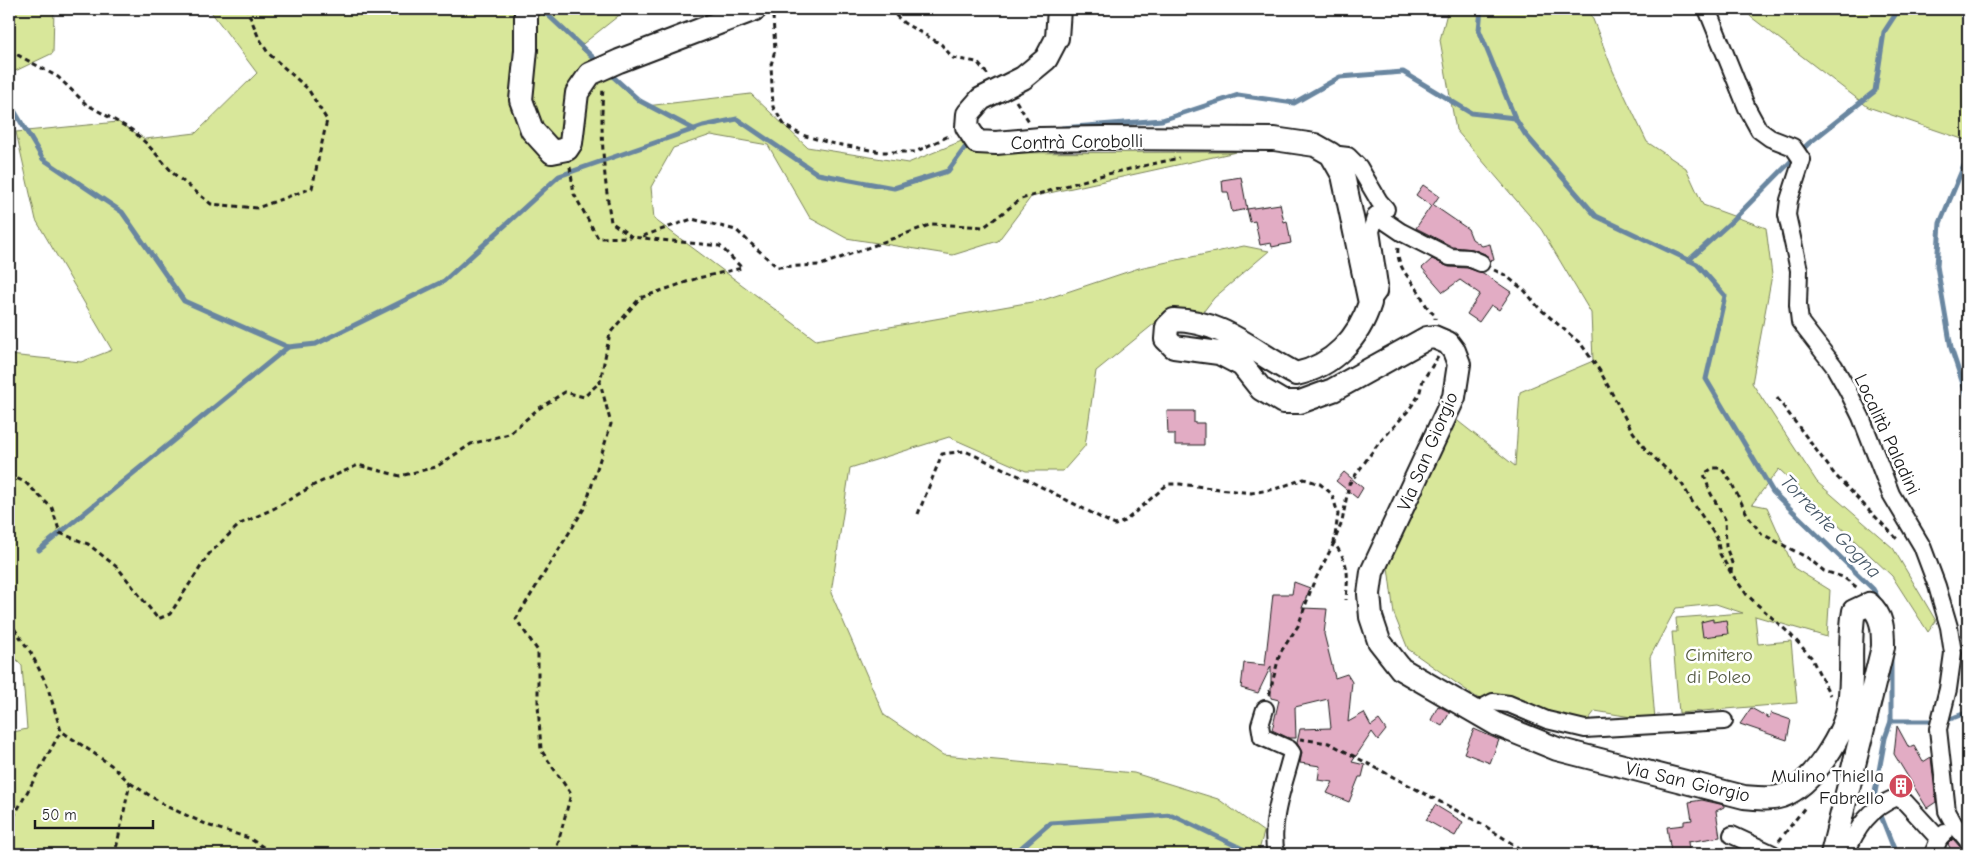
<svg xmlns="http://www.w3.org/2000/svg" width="1977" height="863" viewBox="0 0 1977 863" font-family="'Comic Neue',sans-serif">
	<rect width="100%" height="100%" fill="#fff"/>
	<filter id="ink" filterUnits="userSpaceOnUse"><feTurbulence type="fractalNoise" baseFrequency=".02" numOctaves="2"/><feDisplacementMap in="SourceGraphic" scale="10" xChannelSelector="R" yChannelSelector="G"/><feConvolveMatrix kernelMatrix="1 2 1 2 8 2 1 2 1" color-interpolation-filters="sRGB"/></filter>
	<g filter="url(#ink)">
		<g fill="#d8e79a" stroke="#7a825b">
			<polygon points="9,9 54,9 53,53 9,74"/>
			<polygon points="209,9 627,9 579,47 646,106 751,94 807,147 908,163 964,140 978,153 1236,152 1031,197 998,241 953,255 846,238 810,218 768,145 711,135 673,148 651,187 654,219 816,340 1043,300 1139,268 1244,246 1269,251 1214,298 1200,316 1155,323 1096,371 1085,446 1063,471 1026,471 949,437 850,468 831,593 884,715 943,755 1134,773 1218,799 1264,832 1258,854 9,854 9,733 27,729 22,666 9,650 9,355 81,362 112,350 36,220 16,132 118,122 145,139 196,133 257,73"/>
			<polygon points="1448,9 1589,9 1613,71 1647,142 1686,168 1703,205 1766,228 1772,275 1752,383 1817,482 1893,548 1936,621 1928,632 1892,576 1779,469 1752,504 1767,507 1794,568 1830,590 1827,637 1755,616 1758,644 1791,641 1797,703 1679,713 1672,632 1677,632 1676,618 1743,613 1716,604 1676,608 1650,657 1655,721 1595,711 1586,723 1489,706 1408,649 1394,614 1388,567 1404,518 1454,418 1515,466 1520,392 1593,361 1591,313 1541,229 1456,130 1440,40"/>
			<polygon points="1745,9 1968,9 1968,141 1868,107 1751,17"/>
		</g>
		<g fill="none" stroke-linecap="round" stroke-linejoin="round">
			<g stroke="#6986a0" stroke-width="5">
				<polyline points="538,9 548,15 599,63"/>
				<polyline points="1481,9 1479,30 1515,118 1525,134 1596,216 1697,264 1725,296 1706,379 1773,492 1873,589 1879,600"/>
				<polyline points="609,73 640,101 695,130"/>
				<polyline points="9,102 43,159 122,212 184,301 288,347 316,344 444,281 559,176 703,126 737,119 818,174 894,188 948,171 970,141"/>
				<polyline points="1062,128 1162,120 1238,95 1294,103 1340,77 1403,72 1471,113 1515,118"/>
				<polyline points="1968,156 1940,223 1937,266 1951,348 1968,399"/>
				<polyline points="1689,260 1732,221 1808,144 1875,91 1884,32 1899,9"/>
				<polyline points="39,550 288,347"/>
				<polyline points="1891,656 1891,721 1885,738 1874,798 1896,854"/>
				<polyline points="1891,721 1935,721"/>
				<polyline points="1945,721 1968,712"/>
				<polyline points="1014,854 1050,823 1172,815 1253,854"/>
			</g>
		</g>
		<g fill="#e2acc4" stroke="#1c1c1c">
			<polygon points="1241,177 1247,209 1280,204 1284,222 1287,221 1291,243 1272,247 1271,243 1260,245 1255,221 1250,222 1247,209 1232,212 1228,192 1223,192 1222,180"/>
			<polygon points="1423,185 1439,196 1433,205 1468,229 1472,239 1482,246 1490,244 1494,260 1490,261 1485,254 1473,249 1453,247 1416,228 1431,206 1416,195"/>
			<polygon points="1432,259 1449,267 1467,268 1483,273 1511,292 1499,310 1491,305 1479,322 1467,314 1480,294 1460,280 1443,292 1422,268"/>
			<polygon points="1167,411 1194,411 1194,423 1204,423 1204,445 1175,445 1175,434 1168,434"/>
			<polygon points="1344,472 1363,488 1357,498 1336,481"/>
			<polygon points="1294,582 1310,588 1302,608 1327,609 1324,634 1335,678 1347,674 1352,682 1348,722 1364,713 1371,726 1379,720 1386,730 1378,740 1372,732 1352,762 1365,765 1362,777 1359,777 1349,802 1327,793 1333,782 1318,780 1320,766 1300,763 1302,752 1297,743 1300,729 1331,728 1328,699 1295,707 1296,738 1289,738 1272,730 1279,700 1271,698 1271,666 1258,693 1241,688 1244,663 1265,665 1273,594 1292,594"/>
			<polygon points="1713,619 1713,622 1726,620 1728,634 1703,637 1701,622"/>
			<polygon points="1438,706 1450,712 1442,726 1431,720"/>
			<polygon points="1751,708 1769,718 1771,713 1791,720 1787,740 1740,724"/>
			<polygon points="1897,726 1909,748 1914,746 1923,762 1931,757 1936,802 1927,808 1894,754"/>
			<polygon points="1474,729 1499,740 1490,763 1464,753"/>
			<polygon points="1907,777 1910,790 1907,791 1895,787 1893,782"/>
			<polygon points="1702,800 1724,805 1724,807 1716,811 1720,837 1688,842 1689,850 1671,852 1667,827 1684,825 1684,821 1692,820 1689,802"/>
			<polygon points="1435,805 1463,822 1455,836 1426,820"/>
			<polygon points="1953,839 1961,848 1968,851 1968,854 1953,854 1948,844"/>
		</g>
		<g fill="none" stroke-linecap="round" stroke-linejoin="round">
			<defs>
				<g id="street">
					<polyline points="1707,9 1747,108 1759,130 1770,138 1793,147 1802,160 1789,200 1787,215 1799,270 1798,305 1800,322 1834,366 1847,389 1861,417 1891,494 1922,546 1937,586 1949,627 1953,653 1948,689 1938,729 1947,811 1954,824 1968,841"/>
					<polyline points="1331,154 1348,156 1359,167 1379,201 1386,209"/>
					<polyline points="1370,303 1378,292 1379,285 1371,231 1376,215 1401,232 1450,257 1469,258 1481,263"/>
					<path d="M 1265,709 L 1260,725 L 1262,737 L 1289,749 L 1292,753 C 1284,785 1269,821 1276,854"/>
					<polyline points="1474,712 1493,702 1509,704 1547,720 1585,729 1724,721"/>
					<polyline points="1732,835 1773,854"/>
					<path d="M 1846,854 C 1856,828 1870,808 1897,797 L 1905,802 L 1939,839"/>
					<polyline points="1933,854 1939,839 1945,833"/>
				</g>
				<g id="secondary">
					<polyline points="526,9 526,50 521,100 532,130 552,152 567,149 571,143 577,93 590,74 619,61 755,9"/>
					<path d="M 1059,9 L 1057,38 L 1046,59 L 1023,78 L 981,99 L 968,114 L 967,127 L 977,142 L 996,143 L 1040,139 L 1103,138 L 1274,139 L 1315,145 L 1331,154 L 1343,175 L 1370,303 C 1359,338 1333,366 1296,374 C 1254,353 1225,321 1174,320 L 1167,327 L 1166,339 L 1174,347 L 1219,353 L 1242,365 L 1261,389 L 1283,402 L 1300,402 L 1333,390 L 1427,338 L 1434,337 L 1448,343 L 1454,351 L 1459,364 L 1454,397 L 1372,572 L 1369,594 L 1371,617 L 1379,641 L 1401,669 L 1498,725 L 1557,749 L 1744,797 C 1757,798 1770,800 1782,796 C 1813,785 1845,734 1849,703 C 1854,672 1848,641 1854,611 L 1869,604 C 1883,616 1883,630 1883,647 L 1832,854"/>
				</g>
			</defs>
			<use href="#street" stroke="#1c1c1c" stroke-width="20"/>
			<use href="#secondary" stroke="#1c1c1c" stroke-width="26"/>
			<g stroke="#1c1c1c" stroke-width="3" stroke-dasharray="5 4" stroke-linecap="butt">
				<polyline points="889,9 904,23 941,44 953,58 977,62 989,76"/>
				<polyline points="1967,9 1968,14"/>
				<polyline points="773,16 775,50 771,65 773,107 785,126 802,135 830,143 882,152 915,152 951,135"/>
				<polyline points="9,57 16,54 58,77 86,104 132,130 147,144 174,174 211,204 257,208 312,188 327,120 308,89 268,53 258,36 247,9"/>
				<polyline points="1016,101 1030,123"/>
				<polyline points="570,167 574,194 598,238 631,237"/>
				<polyline points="643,236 692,219 736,230 777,267 821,265 932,224 984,227 1021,199 1103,175 1179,158"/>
				<path d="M 1398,248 C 1396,264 1408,277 1417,289 C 1424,299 1425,308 1435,315 L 1435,319"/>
				<polyline points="1494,270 1505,275 1525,291 1539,308 1581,344 1600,371 1631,429 1646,450 1682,484 1693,503 1717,538 1720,554 1731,573 1747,595 1791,635 1811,657 1830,695"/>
				<polyline points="1777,398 1835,475 1898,540"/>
				<polyline points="9,475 25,482 52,508 60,533 88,544 118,568 158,619 170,614 209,554 240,524 275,508 314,485 358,465 400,476 436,467 471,444 509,434 538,409 565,392 584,397 600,382"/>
				<path d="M 918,514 L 942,454 L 965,451 L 1028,480 L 1115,525 L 1125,521 L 1168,484 L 1180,484 L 1251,493 L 1275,489 L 1304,479 L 1320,484 L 1332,494 L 1338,514 L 1334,543 C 1350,565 1348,574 1346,600"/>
				<polyline points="1336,537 1342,522 1349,484 1378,444 1408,411 1419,395 1423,380 1438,357"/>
				<polyline points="1731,573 1732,563 1726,547 1725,519 1710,492 1704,474 1713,468 1721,468 1730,480 1749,518 1762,534 1808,558 1824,571 1843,577 1859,589"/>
				<polyline points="9,621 31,653 47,685 61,731 111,765 130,783 115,854"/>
				<polyline points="1269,695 1280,653 1298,626 1313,584 1334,543"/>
				<polyline points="1300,739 1329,743 1482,824 1528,854"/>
				<polyline points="130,783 168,807 210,826 249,838 274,854"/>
				<polyline points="9,825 61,731"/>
				<polyline points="1779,841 1806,806"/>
				<path d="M 555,854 L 571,794 L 541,750 L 538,704 L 538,651 L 516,619 L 585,507 L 611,424 L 600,382 L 610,333 L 640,298 L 698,278 L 742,268 L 720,246 L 632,237 L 611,222 C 604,177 600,134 603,88"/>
			</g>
			<use href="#street" stroke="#fff" stroke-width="16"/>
			<use href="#secondary" stroke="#fff" stroke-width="22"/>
		</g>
	</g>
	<defs>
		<symbol id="building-disc" viewBox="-11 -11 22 22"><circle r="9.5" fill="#d1495b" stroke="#fff"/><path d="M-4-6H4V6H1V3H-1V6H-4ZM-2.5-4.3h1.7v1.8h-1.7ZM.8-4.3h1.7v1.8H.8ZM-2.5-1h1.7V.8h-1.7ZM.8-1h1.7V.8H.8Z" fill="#fff"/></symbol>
	</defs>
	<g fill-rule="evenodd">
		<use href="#building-disc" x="1887" y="772" width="28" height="28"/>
	</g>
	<g text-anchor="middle" stroke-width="5" stroke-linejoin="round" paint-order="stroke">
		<g font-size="19" fill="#1c1c1c" stroke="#fff">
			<text transform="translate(1077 141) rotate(-1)" y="7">Contrà Corobolli</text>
			<text transform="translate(1888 434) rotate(65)" y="7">Località Paladini</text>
			<text transform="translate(1427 451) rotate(-67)" y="7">Via San Giorgio</text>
			<text transform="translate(1688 781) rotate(13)" y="7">Via San Giorgio</text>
		</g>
		<g font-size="19" fill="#545942" stroke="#fff">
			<text x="1719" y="661">Cimitero<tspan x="1719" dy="22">di Poleo</tspan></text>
		</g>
		<g font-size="19" fill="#1c1c1c" stroke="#fff" text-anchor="end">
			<text x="1884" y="782">Mulino Thiella<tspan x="1884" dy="22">Fabrello</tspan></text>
		</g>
		<g font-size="20" font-style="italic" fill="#495a69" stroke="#fff">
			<text transform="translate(1831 526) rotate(46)" y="7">Torrente Gogna</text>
		</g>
	</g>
	<rect width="1977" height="863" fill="none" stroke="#fff" stroke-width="30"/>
	<rect x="15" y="15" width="1947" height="833" fill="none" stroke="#1c1c1c" stroke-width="2" filter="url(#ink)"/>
	<path d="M35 820v8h118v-8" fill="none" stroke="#1c1c1c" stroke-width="2.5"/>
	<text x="42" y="820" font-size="15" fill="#1c1c1c" stroke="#ffffff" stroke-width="4" paint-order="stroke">50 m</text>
</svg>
